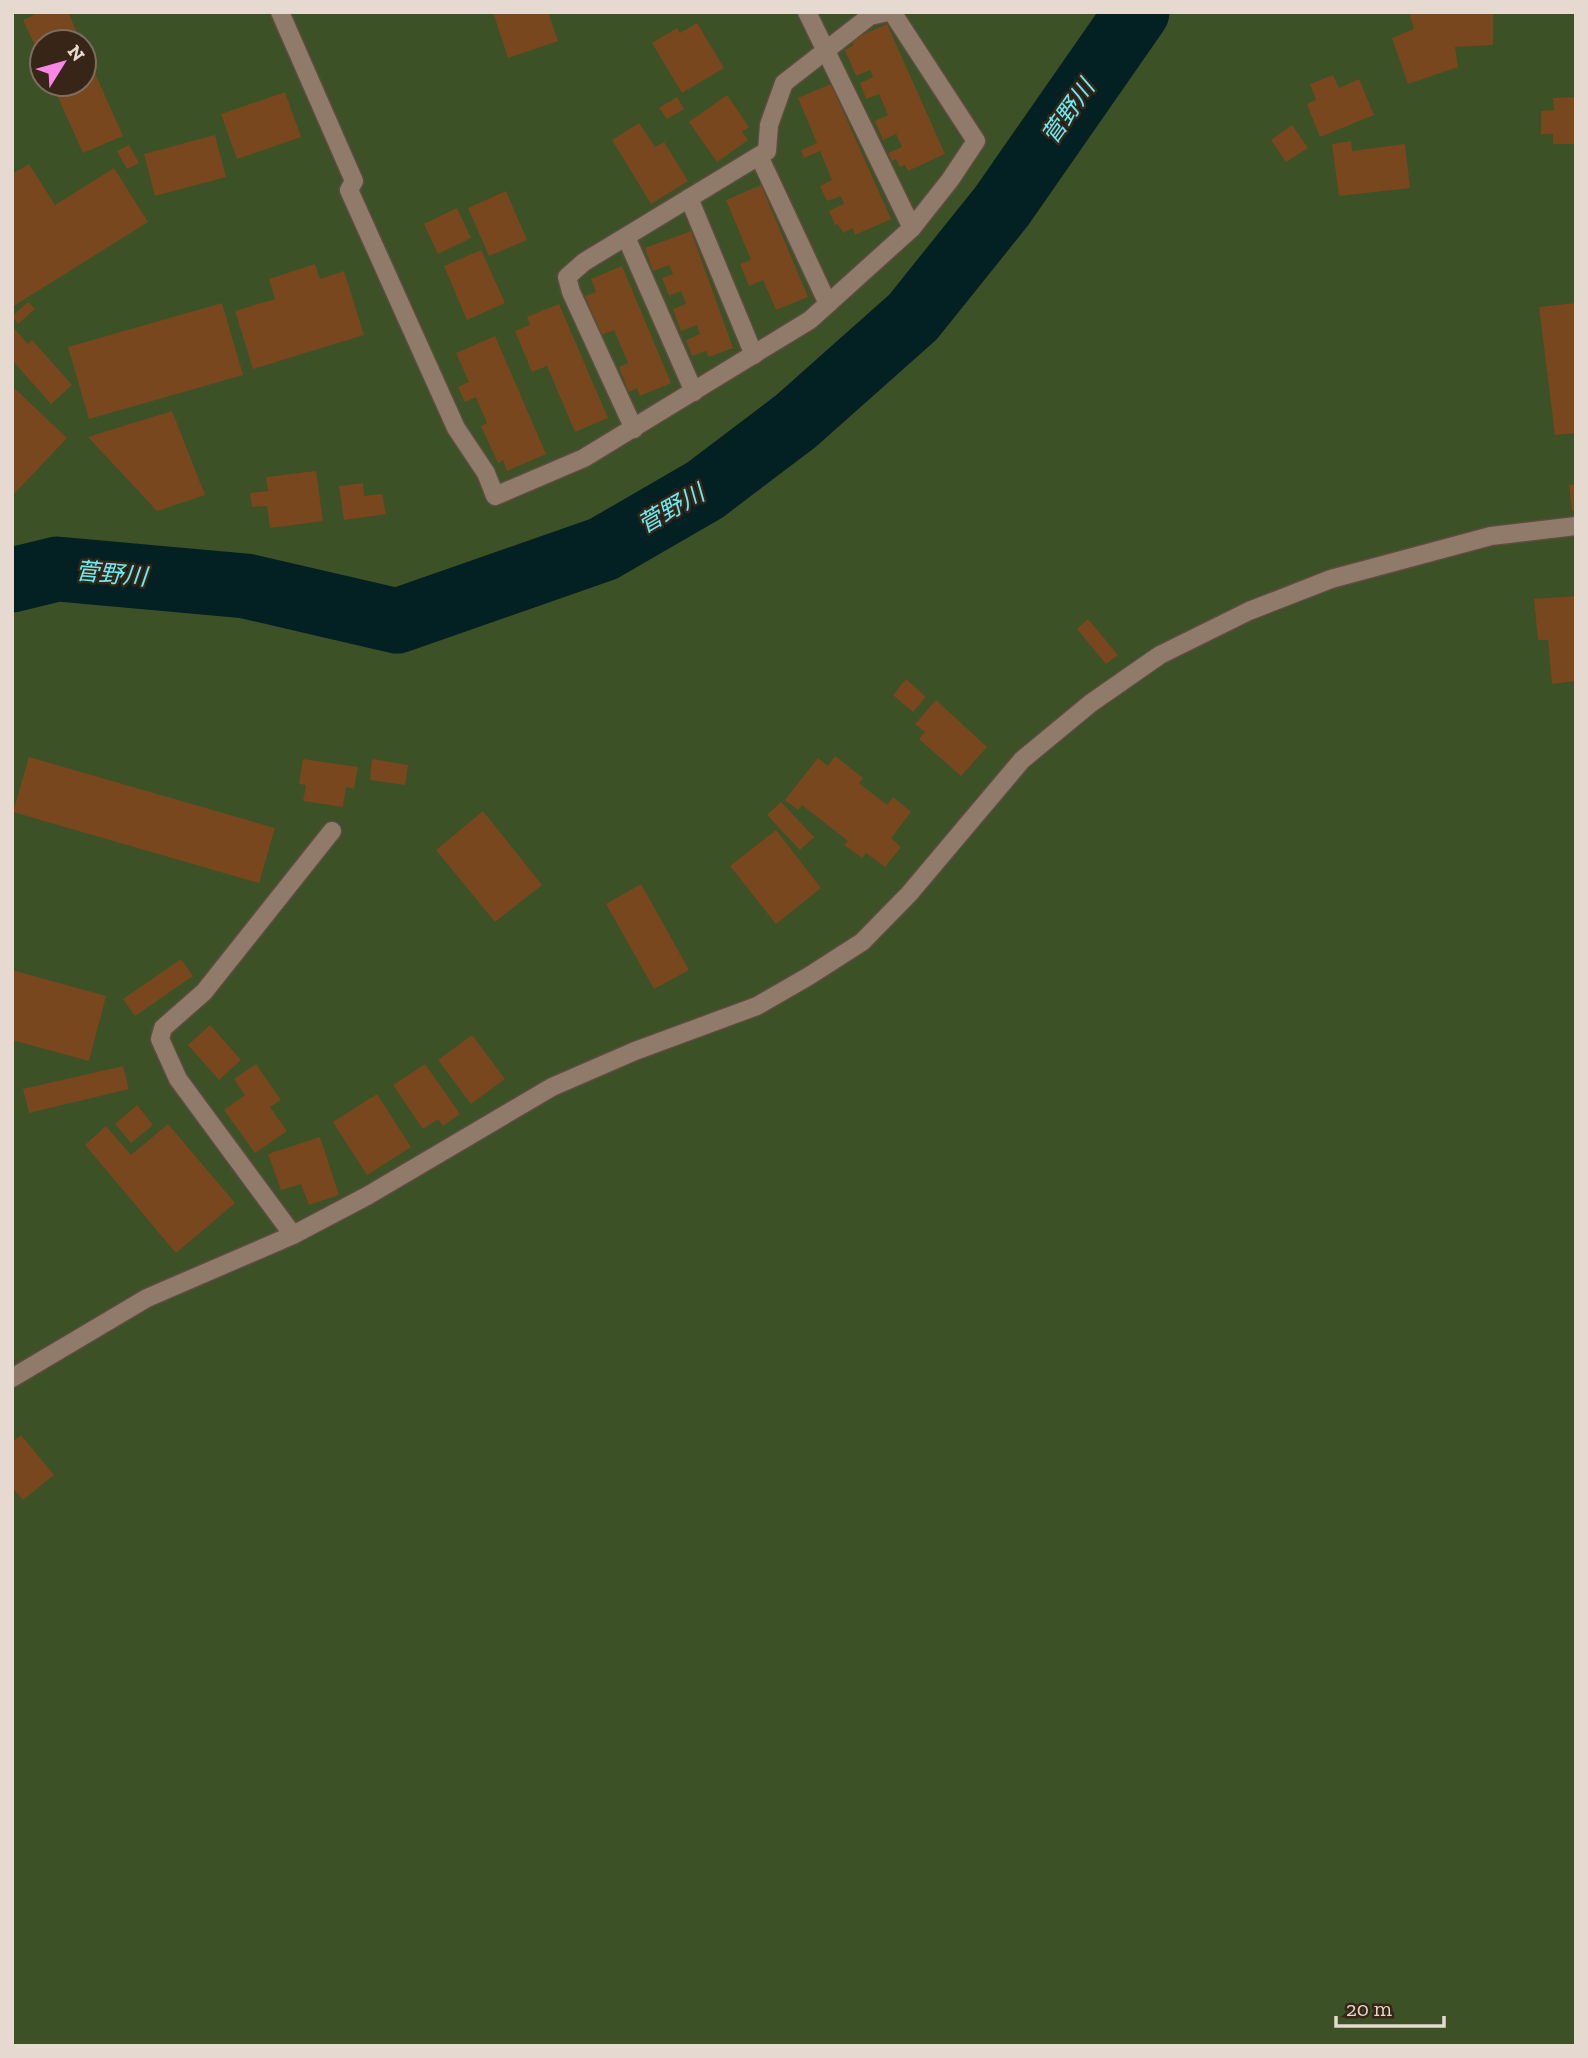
<svg xmlns="http://www.w3.org/2000/svg" width="1588" height="2058" viewBox="0 0 1588 2058" font-family="'Zilla Slab','Noto Sans JP',serif">
	<rect width="100%" height="100%" fill="#422f21"/>
	<path fill="#3c5126" fill-rule="evenodd" d="M 12,12 L 1576,12 L 1576,2046 L 12,2046 ZM 42,42 L 84,42 L 84,84 L 42,84 Z"/>
	<g fill="none" stroke-linecap="round" stroke-linejoin="round">
		<polyline stroke="#032023" stroke-width="65" points="12,580 57,569 246,586 397,621 603,549 705,490 796,421 913,317 1002,206 1137,12"/>
	</g>
	<g fill="#78471e">
		<polygon points="40,12 68,12 81,42 42,42 42,61 23,20"/>
		<polygon points="493,12 548,12 558,41 508,58"/>
		<polygon points="1409,12 1493,12 1493,45 1455,47 1458,67 1408,84 1392,38 1414,29"/>
		<polygon points="697,23 724,68 682,93 652,43 677,28 680,33"/>
		<polygon points="887,24 945,154 908,171 905,165 900,167 896,159 892,161 888,153 902,147 896,134 883,140 875,121 888,115 879,94 866,99 860,83 873,77 870,70 856,76 845,50 854,45 851,40"/>
		<polygon points="84,49 123,136 83,153 52,84 84,84"/>
		<polygon points="1333,75 1339,88 1359,79 1374,115 1320,137 1307,104 1316,100 1310,84"/>
		<polygon points="831,84 891,219 855,235 853,228 843,233 838,224 835,225 829,211 844,204 841,196 827,201 820,186 832,180 820,151 804,158 801,150 817,143 798,98"/>
		<polygon points="285,92 301,137 237,159 221,114"/>
		<polygon points="727,95 749,127 742,132 748,140 717,162 689,122"/>
		<polygon points="677,97 684,109 667,119 659,108"/>
		<polygon points="1576,97 1576,144 1553,144 1553,134 1541,134 1541,111 1554,110 1553,98"/>
		<polygon points="639,123 655,147 664,142 688,181 651,204 612,140"/>
		<polygon points="1292,125 1308,148 1286,162 1271,140"/>
		<polygon points="215,135 226,177 155,196 144,154"/>
		<polygon points="1351,141 1352,151 1405,144 1410,188 1339,196 1332,144"/>
		<polygon points="129,145 139,163 127,169 117,151"/>
		<polygon points="29,164 55,205 114,168 148,222 12,307 12,174"/>
		<polygon points="761,185 808,297 776,310 763,280 749,286 740,264 751,260 726,200"/>
		<polygon points="506,191 527,240 489,256 468,208"/>
		<polygon points="457,208 471,238 438,254 424,224"/>
		<polygon points="691,231 733,348 709,357 706,351 692,356 686,340 700,334 697,325 681,331 673,309 686,304 681,291 669,296 662,278 673,274 669,265 653,271 645,248"/>
		<polygon points="481,250 505,303 467,320 444,266"/>
		<polygon points="315,264 320,279 344,271 364,335 253,369 235,311 275,299 269,279"/>
		<polygon points="622,266 671,383 640,396 637,388 629,392 619,367 628,363 614,330 602,335 585,296 596,292 591,279"/>
		<polygon points="28,302 35,309 18,324 12,316"/>
		<polygon points="222,303 243,375 89,419 68,347"/>
		<polygon points="1576,303 1576,433 1555,435 1539,307"/>
		<polygon points="559,304 608,418 575,432 547,366 532,372 515,331 530,325 527,317"/>
		<polygon points="12,326 28,344 32,340 72,385 51,404 12,360"/>
		<polygon points="495,336 546,454 507,471 503,460 498,463 481,426 487,423 476,397 465,402 458,387 469,382 456,353"/>
		<polygon points="12,386 67,438 12,496"/>
		<polygon points="172,411 205,495 157,511 88,437"/>
		<polygon points="316,471 323,521 270,528 267,506 252,507 250,493 268,491 266,477"/>
		<polygon points="363,483 364,496 382,494 386,514 344,520 339,486"/>
		<polygon points="1576,484 1576,510 1572,511 1569,485"/>
		<polygon points="1576,596 1576,681 1552,684 1548,640 1538,640 1534,599"/>
		<polygon points="1088,619 1118,655 1106,664 1077,629"/>
		<polygon points="906,679 926,697 913,712 893,695"/>
		<polygon points="936,700 987,747 961,776 919,739 925,732 915,724"/>
		<polygon points="835,756 863,778 859,783 887,805 893,797 911,812 891,838 901,847 885,867 866,853 862,858 844,845 848,841 802,805 798,810 785,800 818,758 828,766"/>
		<polygon points="29,757 275,828 259,883 13,812"/>
		<polygon points="303,759 358,767 354,789 346,787 343,807 303,801 306,785 299,784"/>
		<polygon points="372,759 408,765 405,785 370,780"/>
		<polygon points="781,802 814,837 800,850 767,815"/>
		<polygon points="483,811 542,885 495,922 436,850"/>
		<polygon points="776,830 821,888 776,924 730,866"/>
		<polygon points="641,884 689,970 654,989 606,904"/>
		<polygon points="181,959 193,976 135,1016 123,999"/>
		<polygon points="12,970 106,996 89,1061 12,1040"/>
		<polygon points="210,1025 241,1060 219,1080 188,1045"/>
		<polygon points="472,1035 505,1079 471,1104 438,1060"/>
		<polygon points="256,1064 281,1100 270,1107 287,1131 255,1153 224,1110 245,1095 234,1079"/>
		<polygon points="425,1064 460,1114 443,1126 438,1119 423,1129 393,1085"/>
		<polygon points="123,1066 129,1089 29,1113 23,1089"/>
		<polygon points="377,1094 411,1147 367,1175 333,1122"/>
		<polygon points="137,1105 153,1125 131,1143 115,1124"/>
		<polygon points="168,1124 235,1203 176,1253 85,1145 106,1126 131,1155"/>
		<polygon points="320,1137 339,1195 309,1205 301,1184 281,1190 268,1154"/>
		<polygon points="21,1435 54,1475 23,1500 12,1487 12,1442"/>
	</g>
	<g fill="none" stroke-linecap="round" stroke-linejoin="round">
		<defs>
			<g id="minor">
				<polyline points="280,12 354,181 349,190 456,428 486,473 495,496 584,458 810,320 912,228 950,180 976,141 892,12"/>
				<polyline points="807,12 912,228"/>
				<polyline points="759,156 828,304"/>
				<polyline points="689,198 754,355"/>
				<polyline points="626,237 694,392"/>
				<polyline points="634,429 571,292 567,277 584,262 767,151 769,125 784,83 870,16 888,12"/>
				<polyline points="293,1235 178,1079 160,1039 163,1028 204,992 332,831"/>
				<polyline points="12,1378 147,1298 293,1235 367,1196 552,1087 635,1051 757,1006 809,976 862,942 909,894 1022,760 1091,703 1160,655 1249,611 1331,579 1491,536 1576,526"/>
			</g>
		</defs>
		<use href="#minor" stroke="#5d4d41" stroke-width="21"/>
		<use href="#minor" stroke="#907a69" stroke-width="18"/>
	</g>
	<g text-anchor="middle" stroke-width="5" stroke-linejoin="round" paint-order="stroke">
		<g font-size="24" font-style="italic" fill="#68edf8" stroke="#372517">
			<text transform="translate(1068 112) rotate(-55)" y="8">菅野川</text>
			<text transform="translate(671 509) rotate(-30)" y="8">菅野川</text>
			<text transform="translate(111 574) rotate(5)" y="8">菅野川</text>
		</g>
	</g>
	<rect width="1588" height="2058" fill="none" stroke="#e5d9d0" stroke-width="28"/>
	<g transform="translate(63 63) rotate(53)"><circle r="33" fill="#372517" stroke="#7d6d61" stroke-width="2"/>
	<path d="M0-5L12 26L0 18L-12 26Z" fill="#fa87e7"/>
	<text y="-10" font-size="19" font-weight="bold" text-anchor="middle" fill="#e5d9d0">N</text>
	</g>
	<path d="M1336 2016v10h108v-10" fill="none" stroke="#e5d9d0" stroke-width="3.5"/>
	<text x="1346" y="2016" font-size="21" fill="#e5d9d0" stroke="#372517" stroke-width="5" paint-order="stroke">20 m</text>
</svg>
